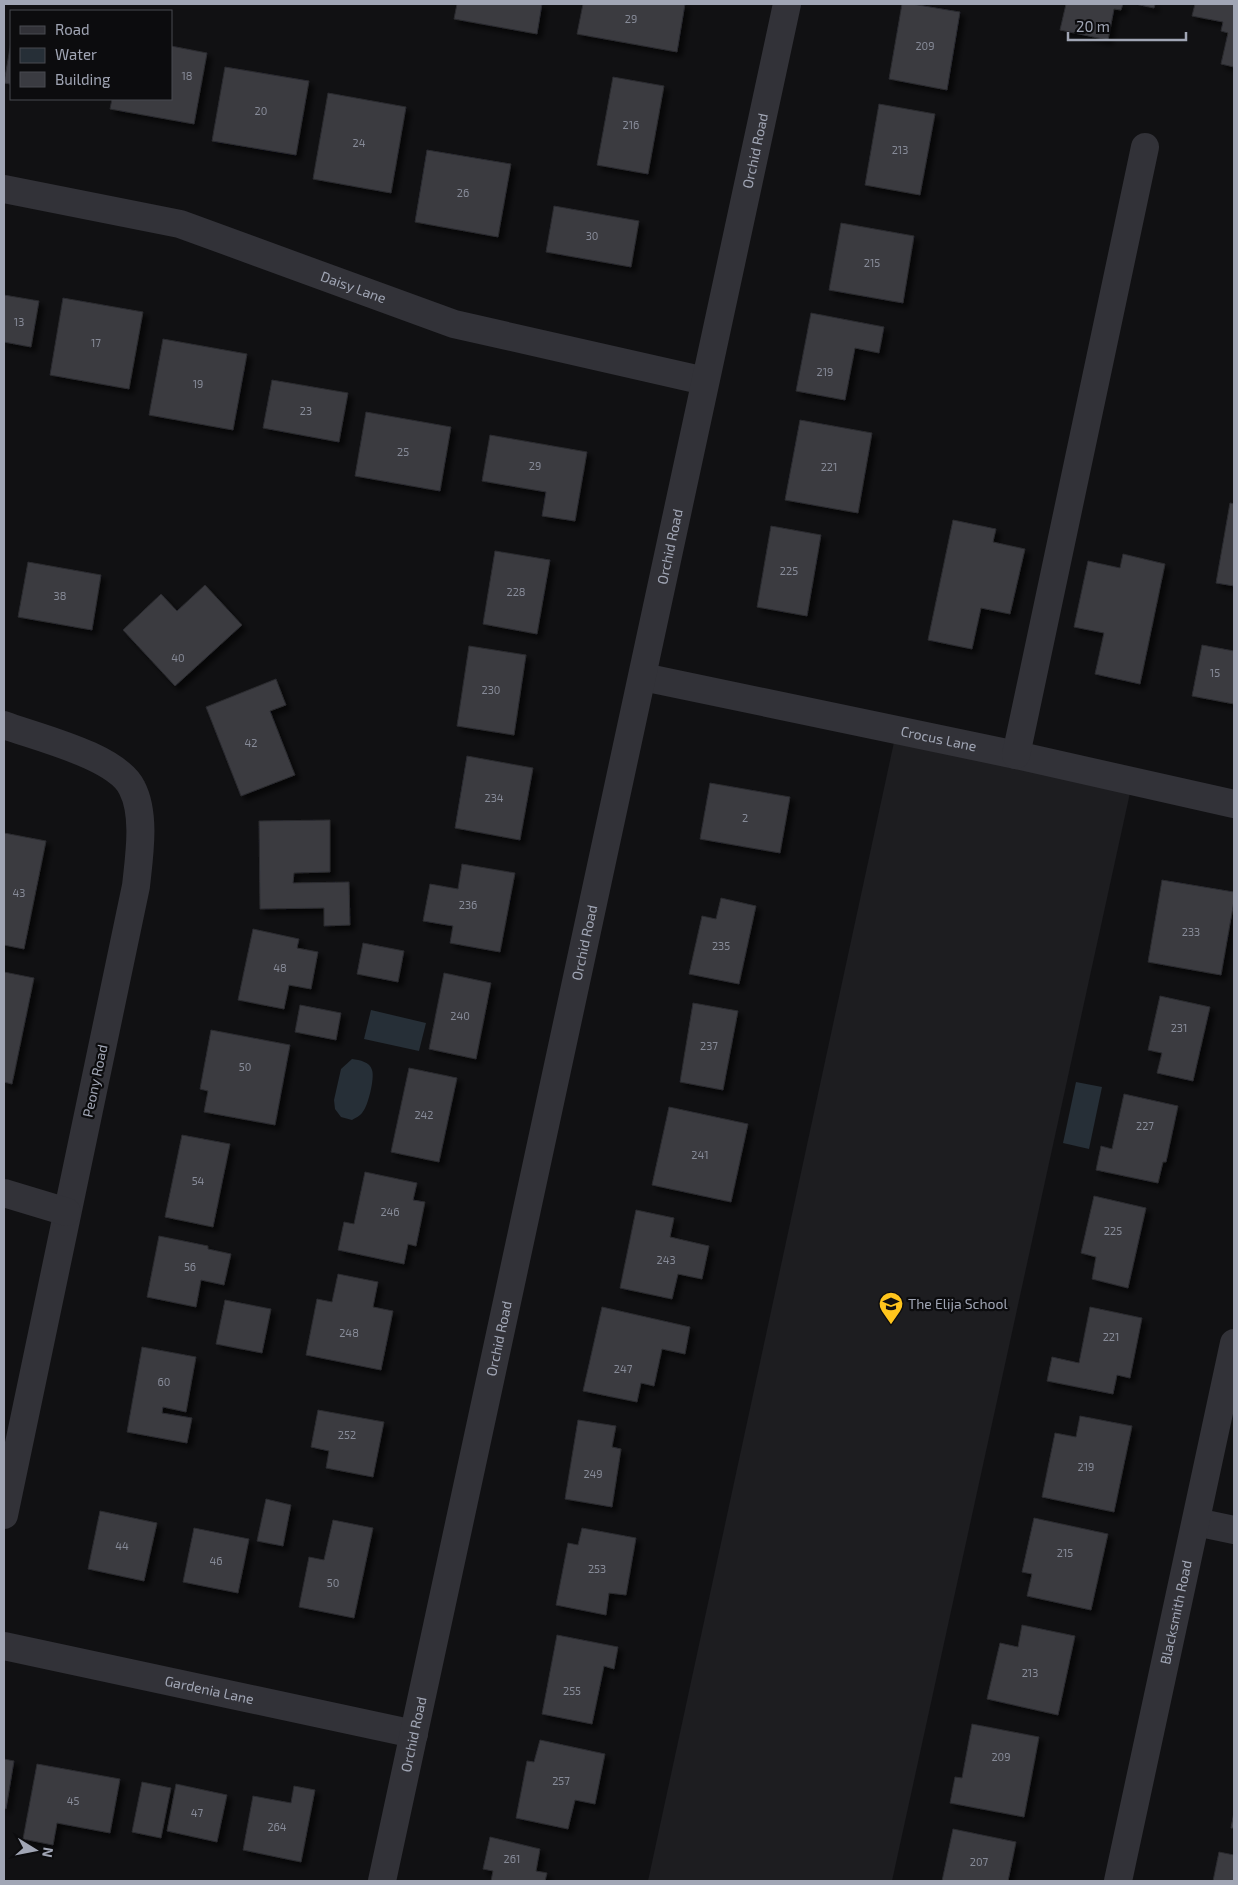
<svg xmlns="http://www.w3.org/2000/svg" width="1238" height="1885" viewBox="0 0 1238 1885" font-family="'Exo 2',sans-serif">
	<defs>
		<filter id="shadow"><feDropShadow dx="4.5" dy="4.5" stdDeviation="2.5" flood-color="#0009"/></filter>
	</defs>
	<rect width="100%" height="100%" fill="#111113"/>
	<polygon fill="#1d1d20" points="899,719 1135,770 892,1881 648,1881"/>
	<g fill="#262f37">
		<polygon points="371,1010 426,1023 419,1051 364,1039"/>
		<path d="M 352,1059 C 360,1060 370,1062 372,1070 C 375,1078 368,1107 362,1113 C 360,1116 355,1118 352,1120 L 341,1117 L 335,1109 L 334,1100 L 341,1069 Z"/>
		<polygon points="1076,1082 1102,1087 1089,1149 1063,1143"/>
	</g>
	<g fill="#3a3b41" stroke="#2b2b2f" filter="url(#shadow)">
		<polygon points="457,4 542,4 537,34 454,19"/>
		<polygon points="583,4 685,4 677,52 577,34"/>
		<polygon points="902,4 912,4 960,12 947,90 889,79"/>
		<polygon points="1066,4 1123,4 1121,10 1114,9 1108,40 1060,30"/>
		<polygon points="1135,4 1155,4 1154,8"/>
		<polygon points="1195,4 1234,4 1234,67 1221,64 1228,33 1221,31 1223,22 1192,16"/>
		<polygon points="11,42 11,84 4,83"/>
		<polygon points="171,46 207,53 194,124 110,109 112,99 171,99"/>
		<polygon points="225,67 309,81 296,155 212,141"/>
		<polygon points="613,77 664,86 648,174 597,165"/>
		<polygon points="328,93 406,107 391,193 313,179"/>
		<polygon points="879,104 935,114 920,195 865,185"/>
		<polygon points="427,150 511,164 498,237 415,222"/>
		<polygon points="554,206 639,221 631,267 546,252"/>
		<polygon points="841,223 914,236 903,303 829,290"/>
		<polygon points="4,295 39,301 31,347 4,342 4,344"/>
		<polygon points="63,298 143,312 129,389 50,375"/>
		<polygon points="811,313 884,327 879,353 855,348 845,400 796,391"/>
		<polygon points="163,339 247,354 233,430 149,415"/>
		<polygon points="272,380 348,393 339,442 263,428"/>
		<polygon points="366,412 451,427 440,491 355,476"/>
		<polygon points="800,420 872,433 858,513 785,500"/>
		<polygon points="490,435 587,452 575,521 542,516 546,492 482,481"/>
		<polygon points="1230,503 1234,504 1234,586 1216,583"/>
		<polygon points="953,520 996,529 993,542 1025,549 1010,614 981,608 972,649 928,640"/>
		<polygon points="771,526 821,535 807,616 757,607"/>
		<polygon points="495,551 550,560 537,634 483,624"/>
		<polygon points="1123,554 1165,564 1140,684 1095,674 1104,633 1074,627 1088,561 1120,568"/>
		<polygon points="28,562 101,575 92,630 18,617"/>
		<polygon points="205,585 242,625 175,686 123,630 161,594 177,611"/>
		<polygon points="1202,645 1234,651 1234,704 1192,696"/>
		<polygon points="469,646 526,655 514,735 457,726"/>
		<polygon points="276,679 286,705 270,711 295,775 241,796 206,707"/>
		<polygon points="467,756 533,768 520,840 455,828"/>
		<polygon points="710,783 790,797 780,853 700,839"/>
		<polygon points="330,820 330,872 294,873 293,883 349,882 350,925 324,926 324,908 260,909 259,821"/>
		<polygon points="4,833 46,841 24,949 4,945"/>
		<polygon points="462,864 515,873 500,952 450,943 453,926 423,921 430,884 458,889"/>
		<polygon points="1162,880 1234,892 1234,901 1221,975 1148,962"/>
		<polygon points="721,898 756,906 739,984 689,974 702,916 716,919"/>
		<polygon points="253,929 299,939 297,948 318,952 311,989 289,985 284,1009 238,1000"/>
		<polygon points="363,943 404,951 398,982 357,974"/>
		<polygon points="4,972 34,978 12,1084 4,1082"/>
		<polygon points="444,973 491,983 476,1059 429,1049"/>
		<polygon points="1160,996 1210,1007 1193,1081 1157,1073 1162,1053 1148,1050"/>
		<polygon points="693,1003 738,1011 723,1090 680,1082"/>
		<polygon points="300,1005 341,1013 336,1040 295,1032"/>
		<polygon points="211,1030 290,1045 275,1125 204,1112 208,1091 200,1089"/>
		<polygon points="409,1068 457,1078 439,1162 391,1152"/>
		<polygon points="1124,1094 1178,1106 1166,1162 1163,1162 1158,1183 1096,1170 1101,1146 1112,1149"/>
		<polygon points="669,1107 748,1124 731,1202 652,1185"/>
		<polygon points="182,1135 230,1144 213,1227 165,1217"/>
		<polygon points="365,1172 417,1183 413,1200 425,1202 416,1246 408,1244 404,1264 338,1250 344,1222 354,1224"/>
		<polygon points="1094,1196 1146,1208 1128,1288 1092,1279 1096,1257 1081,1253"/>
		<polygon points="636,1210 674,1218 670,1237 709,1246 702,1279 678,1274 672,1299 620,1288"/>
		<polygon points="159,1236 208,1246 208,1249 231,1254 224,1285 201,1280 196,1307 147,1297"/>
		<polygon points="338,1274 378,1282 373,1307 393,1311 381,1370 306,1355 317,1299 332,1302"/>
		<polygon points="225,1300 271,1309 262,1353 216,1344"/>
		<polygon points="602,1307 690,1327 685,1354 662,1349 654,1386 641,1383 637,1402 583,1391"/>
		<polygon points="1090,1307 1142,1318 1130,1378 1117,1375 1113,1394 1047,1381 1052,1357 1079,1363"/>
		<polygon points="142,1347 196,1357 186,1412 163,1407 162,1413 192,1418 187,1443 127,1432"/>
		<polygon points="318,1410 384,1422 373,1477 326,1468 329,1451 311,1447"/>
		<polygon points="1080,1416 1132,1426 1114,1512 1042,1497 1055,1433 1076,1437"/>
		<polygon points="578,1420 616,1426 612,1447 621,1449 612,1507 565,1499"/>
		<polygon points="266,1499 291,1505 283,1546 257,1541"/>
		<polygon points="100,1511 157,1523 144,1581 88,1569"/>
		<polygon points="1034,1518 1108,1534 1091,1610 1027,1596 1032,1574 1022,1572"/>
		<polygon points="333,1520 373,1528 354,1618 299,1607 309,1557 324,1560"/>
		<polygon points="194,1528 249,1539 238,1593 183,1582"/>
		<polygon points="582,1528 636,1538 626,1595 609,1593 606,1615 556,1605 568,1543 578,1545"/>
		<polygon points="1022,1625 1075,1636 1058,1715 987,1699 1000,1643 1018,1647"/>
		<polygon points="557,1635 618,1647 614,1669 604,1666 592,1724 542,1714"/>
		<polygon points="972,1724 1039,1737 1024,1817 950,1803 955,1777 962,1778"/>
		<polygon points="540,1740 605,1754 595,1804 575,1800 568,1829 516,1818 527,1761 534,1762"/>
		<polygon points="4,1759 14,1761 6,1809 4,1808"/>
		<polygon points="37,1764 120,1779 110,1833 57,1823 53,1845 23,1839"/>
		<polygon points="142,1782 171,1788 161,1838 132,1832"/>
		<polygon points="176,1784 227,1795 217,1842 167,1831"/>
		<polygon points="294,1786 315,1790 301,1862 243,1850 253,1796 291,1803"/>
		<polygon points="1234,1812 1234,1828 1231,1828"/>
		<polygon points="953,1829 1016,1842 1008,1881 942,1881"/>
		<polygon points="490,1837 540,1849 536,1871 547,1873 545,1881 491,1881 493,1871 483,1869"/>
		<polygon points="1219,1852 1234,1855 1234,1881 1213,1881"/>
	</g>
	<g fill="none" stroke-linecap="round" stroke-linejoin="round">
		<g stroke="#323238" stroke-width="28">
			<path id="s1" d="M 4,189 L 180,224 L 454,324 L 705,381"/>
			<path id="s2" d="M 643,677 L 1016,755 L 1234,804"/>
			<path d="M 4,725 C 36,737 117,756 132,788 C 146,815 139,857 136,886 L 4,1515"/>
			<polyline points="1016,755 1145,147"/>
			<polyline points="4,1193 67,1212"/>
			<polyline points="1196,1522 1234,1530"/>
			<path id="s3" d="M 4,1646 L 414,1734"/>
			<path id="s4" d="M 382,1881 L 787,4"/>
			<path id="s5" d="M 1118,1881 L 1234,1343"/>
		</g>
	</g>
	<defs>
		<symbol id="school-pin" viewBox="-11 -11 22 30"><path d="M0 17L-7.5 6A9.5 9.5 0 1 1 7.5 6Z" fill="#ffc51d" stroke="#0c0c0e"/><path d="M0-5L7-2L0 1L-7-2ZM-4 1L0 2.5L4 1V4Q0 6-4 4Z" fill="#111"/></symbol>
	</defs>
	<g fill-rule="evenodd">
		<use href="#school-pin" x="877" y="1290" width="28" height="38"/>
	</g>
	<g text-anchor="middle" stroke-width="4.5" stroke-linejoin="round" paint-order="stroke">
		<g font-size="11" fill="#878b98">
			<text x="631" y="23">29</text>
			<text x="925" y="50">209</text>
			<text x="187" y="80">18</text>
			<text x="261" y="115">20</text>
			<text x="631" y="129">216</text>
			<text x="359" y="147">24</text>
			<text x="900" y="154">213</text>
			<text x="463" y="197">26</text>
			<text x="592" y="240">30</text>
			<text x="872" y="267">215</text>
			<text x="19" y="326">13</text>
			<text x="96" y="347">17</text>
			<text x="825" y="376">219</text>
			<text x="198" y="388">19</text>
			<text x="306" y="415">23</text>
			<text x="403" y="456">25</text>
			<text x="535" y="470">29</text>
			<text x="829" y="471">221</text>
			<text x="789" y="575">225</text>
			<text x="516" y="596">228</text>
			<text x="60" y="600">38</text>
			<text x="178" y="662">40</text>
			<text x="1215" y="677">15</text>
			<text x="491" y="694">230</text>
			<text x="251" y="747">42</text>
			<text x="494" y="802">234</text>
			<text x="745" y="822">2</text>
			<text x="19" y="897">43</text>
			<text x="468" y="909">236</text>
			<text x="1191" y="936">233</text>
			<text x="721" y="950">235</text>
			<text x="280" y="972">48</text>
			<text x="460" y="1020">240</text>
			<text x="1179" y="1032">231</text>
			<text x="709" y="1050">237</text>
			<text x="245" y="1071">50</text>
			<text x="424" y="1119">242</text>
			<text x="1145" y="1130">227</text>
			<text x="700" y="1159">241</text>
			<text x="198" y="1185">54</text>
			<text x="390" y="1216">246</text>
			<text x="1113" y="1235">225</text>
			<text x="666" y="1264">243</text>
			<text x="190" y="1271">56</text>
			<text x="349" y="1337">248</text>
			<text x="1111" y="1341">221</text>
			<text x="623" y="1373">247</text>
			<text x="164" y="1386">60</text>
			<text x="347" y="1439">252</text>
			<text x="1086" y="1471">219</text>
			<text x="593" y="1478">249</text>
			<text x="122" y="1550">44</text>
			<text x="1065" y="1557">215</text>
			<text x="216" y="1565">46</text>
			<text x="597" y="1573">253</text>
			<text x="333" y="1587">50</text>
			<text x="1030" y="1677">213</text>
			<text x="572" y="1695">255</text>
			<text x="1001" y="1761">209</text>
			<text x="561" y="1785">257</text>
			<text x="73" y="1805">45</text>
			<text x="197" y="1817">47</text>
			<text x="277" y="1831">264</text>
			<text x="512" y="1863">261</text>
			<text x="979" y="1866">207</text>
		</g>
		<g font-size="14" fill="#a1a6b5" stroke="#0c0c0e">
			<text dy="5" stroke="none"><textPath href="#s4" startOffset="1770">Orchid Road</textPath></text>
			<text dy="5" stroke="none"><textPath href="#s1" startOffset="364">Daisy Lane</textPath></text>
			<text dy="5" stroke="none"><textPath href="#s4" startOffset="1365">Orchid Road</textPath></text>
			<text dy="5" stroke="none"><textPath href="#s2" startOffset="302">Crocus Lane</textPath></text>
			<text dy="5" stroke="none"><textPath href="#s4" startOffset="960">Orchid Road</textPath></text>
			<text transform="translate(95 1081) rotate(-78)" y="5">Peony Road</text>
			<text dy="5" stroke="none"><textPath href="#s4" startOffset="555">Orchid Road</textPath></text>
			<text dy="5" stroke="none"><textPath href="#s5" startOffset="275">Blacksmith Road</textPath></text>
			<text dy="5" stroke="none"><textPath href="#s3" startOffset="210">Gardenia Lane</textPath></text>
			<text dy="5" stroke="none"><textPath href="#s4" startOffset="150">Orchid Road</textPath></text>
		</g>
		<g font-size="14" fill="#a1a6b5" stroke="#0c0c0e" text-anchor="start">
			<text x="908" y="1309">The Elija School</text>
		</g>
	</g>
	<rect width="1238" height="1885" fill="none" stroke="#a1a6b5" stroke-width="10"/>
	<rect x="10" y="10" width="162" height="90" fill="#0c0c0e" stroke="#484a51"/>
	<rect x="20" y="26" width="25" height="8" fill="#323238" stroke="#484a51"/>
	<text x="55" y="35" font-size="15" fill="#a1a6b5">Road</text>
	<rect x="20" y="48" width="25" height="15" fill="#262f37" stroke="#484a51"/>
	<text x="55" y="60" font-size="15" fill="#a1a6b5">Water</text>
	<rect x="20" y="72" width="25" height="15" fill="#3a3b41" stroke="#484a51"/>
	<text x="55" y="85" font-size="15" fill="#a1a6b5">Building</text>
	<g transform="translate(35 1850) rotate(100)" stroke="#0c0c0e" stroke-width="4" paint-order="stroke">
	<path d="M0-4L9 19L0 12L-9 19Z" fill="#a1a6b5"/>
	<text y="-8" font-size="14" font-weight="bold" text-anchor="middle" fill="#a1a6b5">N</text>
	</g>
	<path d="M1068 32v8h118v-8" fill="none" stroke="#a1a6b5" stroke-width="2.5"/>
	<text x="1076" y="32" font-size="15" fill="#a1a6b5" stroke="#0c0c0e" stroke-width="4" paint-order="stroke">20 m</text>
</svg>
